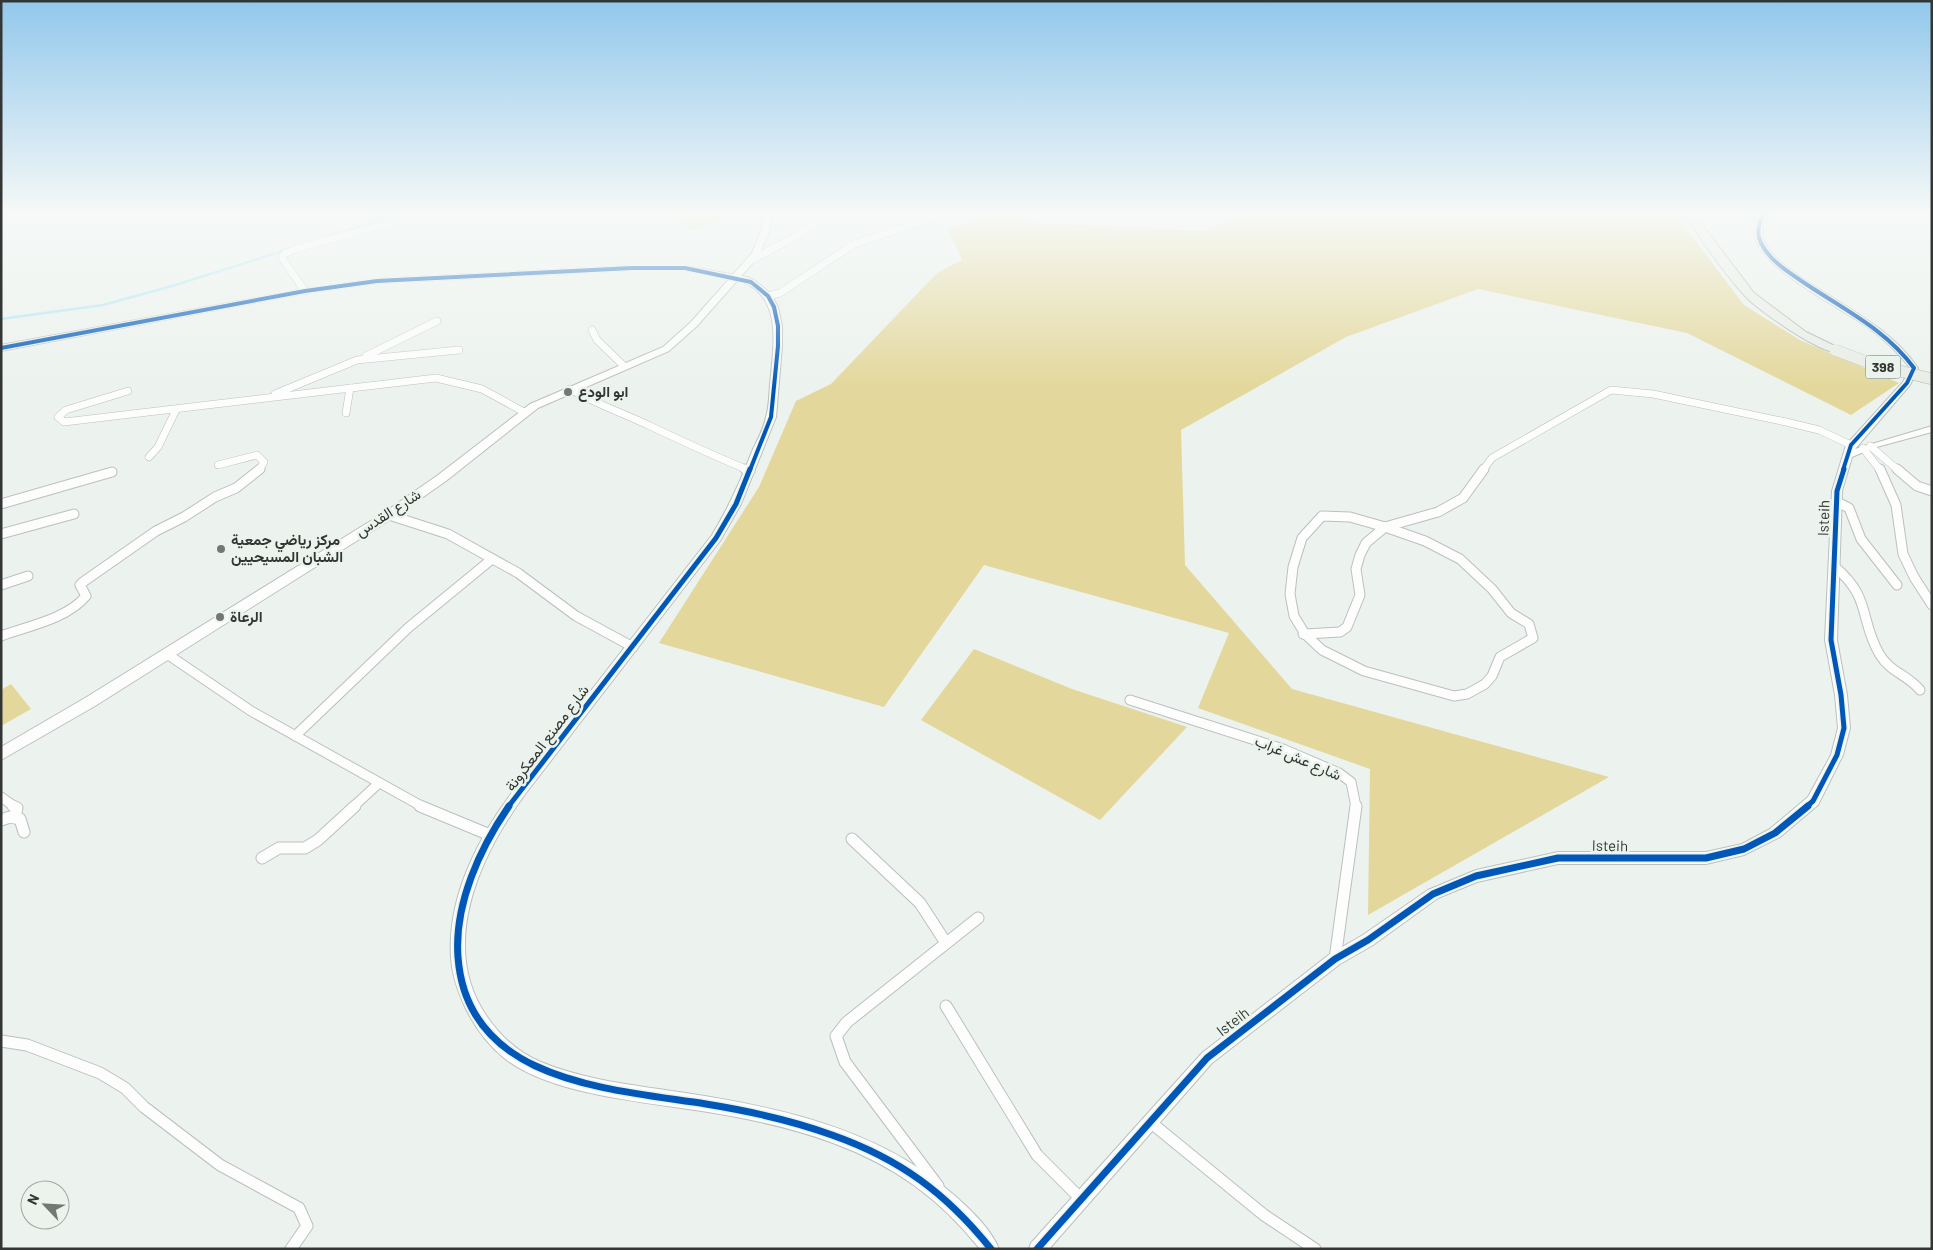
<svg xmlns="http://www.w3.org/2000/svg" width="1933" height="1250" viewBox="0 0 1933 1250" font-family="Barlow,Vazirmatn,sans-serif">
	<rect width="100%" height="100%" fill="#ecf2ee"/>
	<g fill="#e3d79b">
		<polygon points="670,214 731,214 733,215 691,231"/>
		<polygon points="991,214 1012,214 1035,223 1203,231 1247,215 1257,214 1675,214 1744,305 1800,340 1899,383 1851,415 1687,333 1478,289 1346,337 1181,430 1185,565 1292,689 1609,777 1368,915 1370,769 1198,708 1229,633 984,565 884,707 659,643 759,487 796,401 831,384 937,273 962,260 948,229"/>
		<polygon points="974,649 1072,689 1187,727 1100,820 921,720"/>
		<polygon points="11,684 31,709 1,726 1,690"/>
	</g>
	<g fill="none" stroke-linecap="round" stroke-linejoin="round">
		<g stroke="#b1e6f3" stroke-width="2.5">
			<polyline points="328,236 405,214"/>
			<polyline points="1,319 103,305 172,286 286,250"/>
		</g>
		<defs>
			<g id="minor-far2">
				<polyline points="750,261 793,238 829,214"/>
				<polyline points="305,291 282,258 284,254 298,248 424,214"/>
				<polyline points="768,296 780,293 854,244 945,214"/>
				<polyline points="592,330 597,340 624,366"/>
				<polyline points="366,356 437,321"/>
				<path d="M 570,389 C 596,404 623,413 650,426 C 682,441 714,456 748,470"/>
				<polyline points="128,391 66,410 58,417 64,422 436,378 482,389 524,412"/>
				<polyline points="275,394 357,360 459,350"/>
				<polyline points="346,413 350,388"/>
				<polyline points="1870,446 1898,470"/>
				<polyline points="1863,448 1880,470"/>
				<polyline points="149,457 158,447 176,410"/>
				<polyline points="218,465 257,455 264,462 259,470"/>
				<polyline points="1483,470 1492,458 1611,390 1653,394 1786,422 1819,430 1851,445"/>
			</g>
			<g id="minor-far1">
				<polyline points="745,469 750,471"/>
				<polyline points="1880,469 1896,505 1903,554 1914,577 1932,605"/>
				<polyline points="1897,469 1917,486 1932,491"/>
				<polyline points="1837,502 1849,508 1861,539 1897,585"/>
				<polyline points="1,504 112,472"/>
				<polyline points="389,515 448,534 518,573 576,616 633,647"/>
				<polyline points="1385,527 1438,512 1463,498 1484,469"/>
				<polyline points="1,534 74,514"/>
				<path d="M 1835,567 C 1872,598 1859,620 1880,655 C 1890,672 1908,675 1920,690"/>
				<polyline points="1,585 28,576"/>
				<polyline points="1303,634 1305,634"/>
				<polyline points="1305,634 1322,650 1364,671 1454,696 1467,694 1485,684 1492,676 1500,657 1533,638 1529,624 1511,613 1492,589 1460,559 1425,541 1385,527"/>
				<polyline points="1305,634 1294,616 1290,594 1293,567 1302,538 1322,516 1350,517 1385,527"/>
				<polyline points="1305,634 1340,632 1347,627 1360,595 1356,569 1360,555 1366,543 1385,527"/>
				<path d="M 1,636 C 28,626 67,619 86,596 L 80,585 L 83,582 L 156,531 L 184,517 L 215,497 L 236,488 L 260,469"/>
				<polyline points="167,654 251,711 423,807"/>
				<polyline points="1130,700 1283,749 1339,773 1351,782 1356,807"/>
				<polyline points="295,736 408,628 492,559"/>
				<polyline points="1,797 15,807"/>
				<polyline points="353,807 379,783"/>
			</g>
			<g id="minor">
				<polyline points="13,806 17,808 15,817"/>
				<polyline points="420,806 490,835"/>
				<polyline points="1,820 10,817 20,819 24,832"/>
				<polyline points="852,839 920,903 946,943"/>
				<polyline points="262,858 279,848 305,848 318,840 355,806"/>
				<polyline points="1335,959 1356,806"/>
				<polyline points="946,1006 1037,1155 1081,1199"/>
				<polyline points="1,1041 27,1045 100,1073 125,1088 144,1107 220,1165 299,1208 307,1226 291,1249"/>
				<polyline points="1149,1121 1264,1215 1315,1249"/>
				<polyline points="938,1186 845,1062 836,1036 847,1022 978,918"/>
			</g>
			<g id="tertiary">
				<path d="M 1759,214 L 1767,214 C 1763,224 1760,234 1765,243 C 1774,261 1795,273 1811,284 C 1849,309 1891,329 1918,368 L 1910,385 L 1855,449 L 1932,426 L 1932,432 L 1873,448 L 1852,457 L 1842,491 L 1837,640 L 1847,695 L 1850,728 L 1843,755 L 1818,805 L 1780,837 L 1744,855 L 1706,864 L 1558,864 L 1477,882 L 1438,898 L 1373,945 L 1340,964 L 1212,1063 L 1049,1249 L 1029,1249 L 1031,1243 L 1202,1053 L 1330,954 L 1363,935 L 1428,890 L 1476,870 L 1558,852 L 1706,852 L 1742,844 L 1770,829 L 1808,797 L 1831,755 L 1838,728 L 1835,695 L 1825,640 L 1832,491 L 1846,445 L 1903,382 L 1910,368 C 1898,352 1885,340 1869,328 C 1841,308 1767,272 1756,240 C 1753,231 1756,222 1759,214 Z"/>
				<path d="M 632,266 L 685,266 L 747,277 L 754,280 L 771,294 L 778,307 L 782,326 L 782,346 L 776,417 L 741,504 L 720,541 L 526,793 C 480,855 437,947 488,1018 C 502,1038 519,1053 541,1062 C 584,1080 634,1085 679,1092 C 773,1106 874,1127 948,1190 C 965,1204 991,1228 999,1249 L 980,1249 C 939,1198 895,1166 833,1143 C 793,1128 751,1119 708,1112 C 648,1102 552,1096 504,1058 C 488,1045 475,1027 466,1009 C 458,992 452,976 451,957 C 447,896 480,833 517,786 L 712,535 C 729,507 741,480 753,449 C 758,439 764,428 766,417 C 770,404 769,388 771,375 C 774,340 781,298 742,281 L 685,270 L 632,270 L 377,283 L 305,293 L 1,351 L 1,345 L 305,289 L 377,279 Z"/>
			</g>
			<polygon id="secondary" points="764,214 772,214 769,231 759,256 697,326 669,351 538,408 446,481 393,518 95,706 1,760 1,747 85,698 385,512 438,475 530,404 663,347 691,322 752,253 761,231"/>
			<path id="primary" d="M 1684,214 L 1694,214 L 1754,293 L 1806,332 L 1839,348 L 1839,352 C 1823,356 1758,310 1746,297 C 1724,274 1702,240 1684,214 Z"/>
		</defs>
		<use href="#minor-far2" stroke="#bcc0bd" stroke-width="8"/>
		<use href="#minor-far1" stroke="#bcc0bd" stroke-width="11"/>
		<use href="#minor" stroke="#bcc0bd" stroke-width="13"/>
		<use href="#tertiary" stroke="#bcc0bd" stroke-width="2"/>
		<use href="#secondary" stroke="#bcc0bd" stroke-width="2"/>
		<use href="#primary" stroke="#b0b7aa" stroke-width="2"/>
		<use href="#minor-far2" stroke="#fcfdfc" stroke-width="7"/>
		<use href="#minor-far1" stroke="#fcfdfc" stroke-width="9"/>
		<use href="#minor" stroke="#fcfdfc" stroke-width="11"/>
		<use href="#tertiary" fill="#fcfdfc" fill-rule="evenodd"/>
		<use href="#secondary" fill="#fcfdfc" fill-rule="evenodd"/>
		<use href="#primary" fill="#e9ede6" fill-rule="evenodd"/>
		<defs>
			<polyline id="primary-bridge" points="1835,350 1875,365 1932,379"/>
		</defs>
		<use href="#primary-bridge" stroke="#b0b7aa" stroke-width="12" stroke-linecap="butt"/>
		<use href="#primary-bridge" stroke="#e9ede6" stroke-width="11"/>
		<defs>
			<g id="cycleway-far2">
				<path d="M 1763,214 C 1759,224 1756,233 1761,243 C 1770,262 1793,275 1809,286 C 1847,311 1887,331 1914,368 L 1907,383 L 1851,445 L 1843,470"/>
				<polyline points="1,348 305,291 377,281 632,268 685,268 751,282 768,296 774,307 778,326 778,346 771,417 750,470"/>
			</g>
			<g id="cycleway-far1">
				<polyline points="508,807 716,538 736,504 750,469"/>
				<polyline points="1806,807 1813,801 1837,755 1844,728 1841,695 1831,640 1837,491 1844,469"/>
			</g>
			<g id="cycleway">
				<path d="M 509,806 C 480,848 454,904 458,957 C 467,1083 611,1089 706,1104 C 749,1111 791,1120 832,1135 C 900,1159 946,1193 991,1249"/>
				<polyline points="1037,1249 1207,1058 1335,959 1368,940 1433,894 1476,876 1558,858 1706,858 1744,849 1775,833 1808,806"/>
			</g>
		</defs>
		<use href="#cycleway-far2" stroke="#eaf4ed" stroke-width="6"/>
		<use href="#cycleway-far1" stroke="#eaf4ed" stroke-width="8"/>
		<use href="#cycleway" stroke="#eaf4ed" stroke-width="10"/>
		<use href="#cycleway-far2" stroke="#0057b8" stroke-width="4"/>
		<use href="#cycleway-far1" stroke="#0057b8" stroke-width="5"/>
		<use href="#cycleway" stroke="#0057b8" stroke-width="7"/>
	</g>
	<linearGradient id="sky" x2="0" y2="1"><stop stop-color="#92c8ec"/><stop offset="0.55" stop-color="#f6f9f7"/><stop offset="1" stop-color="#f6f9f7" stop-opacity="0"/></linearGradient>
	<rect width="1933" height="389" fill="url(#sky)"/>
	<g fill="#747875" stroke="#eaf4ed" stroke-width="2">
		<circle cx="568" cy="392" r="5"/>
		<circle cx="221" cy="549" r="5"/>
		<circle cx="220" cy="617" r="5"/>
	</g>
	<g text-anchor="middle" stroke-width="5" stroke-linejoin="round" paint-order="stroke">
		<rect fill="#eaf4ed" stroke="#6a6f6c" stroke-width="1" x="1865.5" y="355.5" width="35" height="23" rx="4"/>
		<g font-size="14" font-weight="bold" fill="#333634">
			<text x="1883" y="372">398</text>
		</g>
		<g font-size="15" font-weight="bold" fill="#333634" stroke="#eaf4ed" text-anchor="start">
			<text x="578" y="397">ابو الودع</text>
			<text x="231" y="545">مركز رياضي جمعية<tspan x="231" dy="17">الشبان المسيحيين</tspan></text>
			<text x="230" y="622">الرعاة</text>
		</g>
		<g font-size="15" fill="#333634" stroke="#eaf4ed">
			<text transform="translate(388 513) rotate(-33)" y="5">شارع القدس</text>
			<text transform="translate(1824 518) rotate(-88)" y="5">Isteih</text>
			<text transform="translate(547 738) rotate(-53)" y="5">شارع مصنع المعكرونة</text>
			<text transform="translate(1298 758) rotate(23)" y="5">شارع عش غراب</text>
			<text transform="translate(1610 846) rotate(1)" y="5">Isteih</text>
			<text transform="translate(1233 1022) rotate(-38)" y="5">Isteih</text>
		</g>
	</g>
	<rect width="1933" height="1250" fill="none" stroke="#333634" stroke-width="5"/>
	<g transform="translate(45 1205) rotate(295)"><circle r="24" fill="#eaf4ed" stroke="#a1a8a3"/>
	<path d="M0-4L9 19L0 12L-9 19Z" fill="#747875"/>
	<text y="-8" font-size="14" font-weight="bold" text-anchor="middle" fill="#333634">N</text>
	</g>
</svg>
